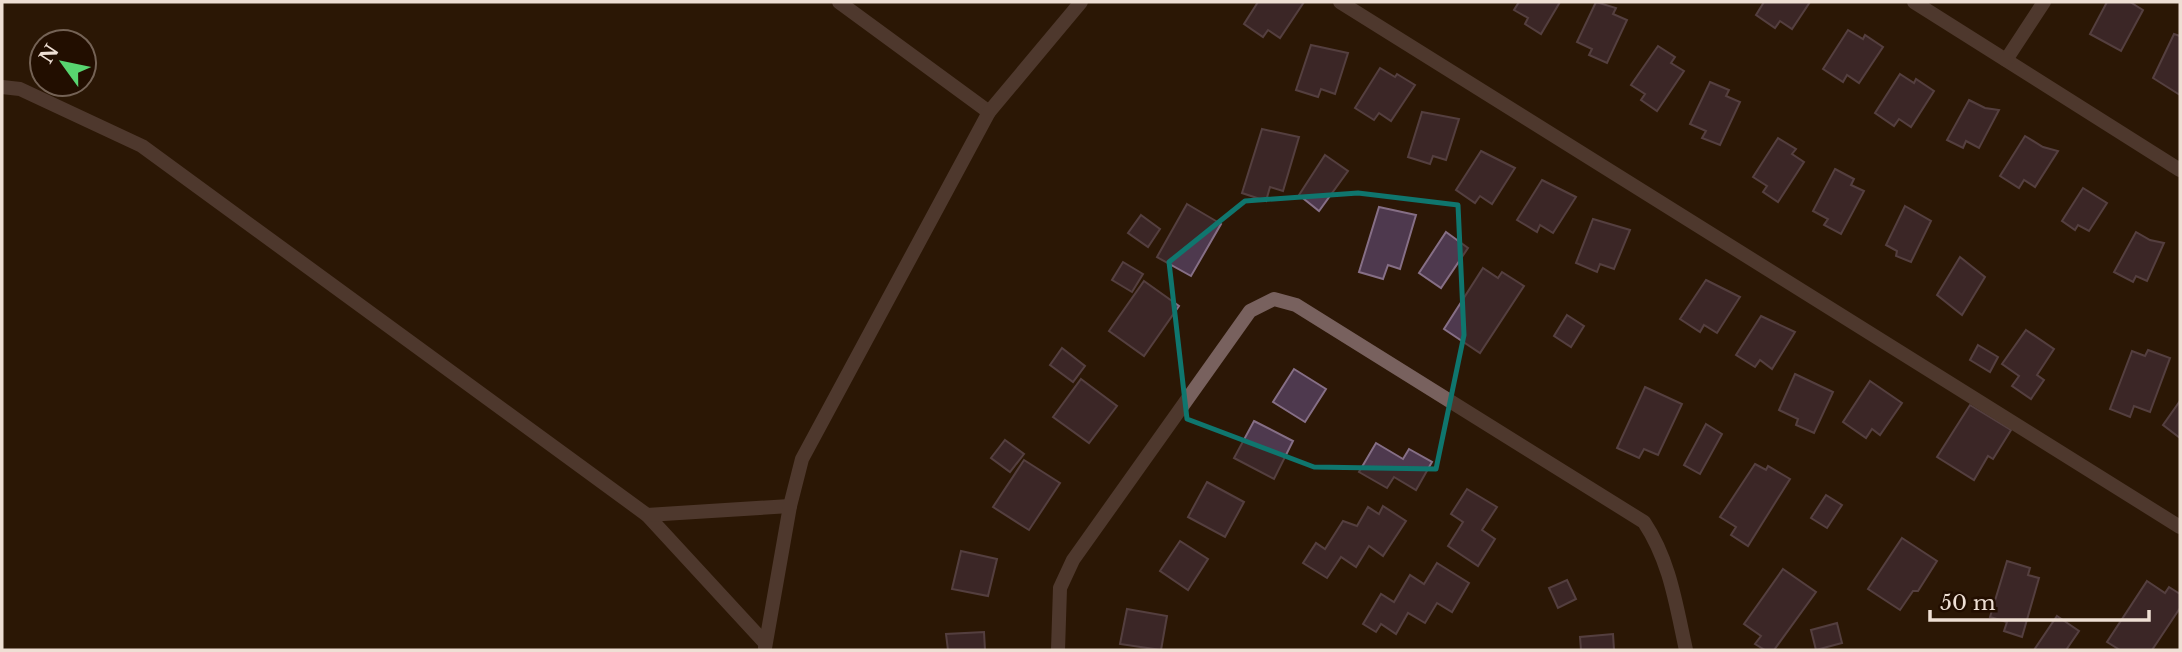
<svg xmlns="http://www.w3.org/2000/svg" width="2182" height="652" viewBox="0 0 2182 652" font-family="'Libre Baskerville',serif">
	<rect width="100%" height="100%" fill="#2c1706"/>
	<g fill="#4e394e" stroke="#866f86" stroke-width="2">
		<polygon points="1258,2 1304,2 1280,38 1268,30 1263,37 1244,24"/>
		<polygon points="1519,2 1560,2 1541,34 1525,24 1528,18 1514,10"/>
		<polygon points="1596,2 1616,8 1613,14 1627,20 1607,63 1589,55 1592,49 1577,42"/>
		<polygon points="1764,2 1810,2 1792,29 1780,21 1775,28 1756,15"/>
		<polygon points="2107,2 2130,2 2143,10 2121,51 2090,34"/>
		<polygon points="1848,30 1863,39 1865,35 1883,47 1859,83 1847,75 1843,82 1823,69"/>
		<polygon points="2174,34 2180,36 2180,95 2153,78"/>
		<polygon points="1311,45 1348,53 1335,94 1321,89 1318,97 1296,90"/>
		<polygon points="1658,46 1675,57 1671,63 1684,71 1657,111 1641,100 1645,94 1631,85"/>
		<polygon points="1380,68 1395,77 1397,74 1415,85 1391,121 1379,113 1374,120 1355,108"/>
		<polygon points="1900,74 1914,83 1916,79 1934,91 1911,127 1899,119 1894,126 1875,113"/>
		<polygon points="1710,82 1729,90 1726,96 1740,102 1720,145 1702,138 1706,131 1690,124"/>
		<polygon points="1969,100 1985,108 1999,110 1979,148 1966,141 1963,148 1947,140"/>
		<polygon points="1422,112 1459,119 1446,160 1433,156 1430,164 1408,157"/>
		<polygon points="1262,129 1299,137 1283,191 1270,187 1266,201 1242,193"/>
		<polygon points="2025,136 2043,147 2058,151 2035,187 2024,180 2019,188 2000,176"/>
		<polygon points="1778,138 1796,149 1792,154 1804,162 1778,202 1763,192 1767,186 1753,177"/>
		<polygon points="1481,151 1515,168 1492,204 1480,196 1475,203 1456,190"/>
		<polygon points="1325,155 1348,171 1319,211 1299,195"/>
		<polygon points="1835,169 1854,179 1851,185 1864,191 1841,234 1824,225 1828,219 1813,211"/>
		<polygon points="1542,180 1576,197 1553,233 1540,225 1537,232 1517,220"/>
		<polygon points="2083,188 2107,203 2089,231 2078,225 2075,230 2062,221"/>
		<polygon points="1187,204 1221,224 1191,276 1157,257"/>
		<polygon points="1905,206 1931,221 1911,262 1896,256 1897,251 1886,245"/>
		<polygon points="1379,207 1416,215 1400,269 1388,265 1383,279 1359,272"/>
		<polygon points="1141,215 1160,229 1148,247 1128,233"/>
		<polygon points="1593,219 1630,230 1614,269 1600,264 1597,272 1576,263"/>
		<polygon points="1446,232 1468,248 1441,288 1419,273"/>
		<polygon points="2136,232 2150,240 2164,243 2147,281 2136,276 2133,282 2114,272"/>
		<polygon points="1960,257 1985,277 1962,315 1937,295"/>
		<polygon points="1123,262 1143,274 1132,292 1112,280"/>
		<polygon points="1483,268 1498,278 1502,272 1524,286 1480,353 1444,329"/>
		<polygon points="1706,280 1740,297 1717,333 1704,325 1700,332 1680,319"/>
		<polygon points="1144,281 1179,306 1144,356 1109,331"/>
		<polygon points="1567,315 1584,326 1571,347 1554,336"/>
		<polygon points="1761,316 1795,332 1772,369 1760,360 1755,367 1736,355"/>
		<polygon points="2026,330 2054,349 2037,375 2044,380 2031,399 2012,386 2019,376 2002,364"/>
		<polygon points="1978,345 1998,357 1990,372 1970,360"/>
		<polygon points="1062,348 1085,366 1073,382 1050,365"/>
		<polygon points="2148,350 2170,358 2150,412 2134,406 2130,417 2110,409 2132,351 2145,356"/>
		<polygon points="1294,369 1326,389 1305,422 1273,402"/>
		<polygon points="1795,374 1833,392 1814,433 1796,425 1798,419 1779,410"/>
		<polygon points="1081,379 1117,406 1089,443 1053,417"/>
		<polygon points="1870,381 1902,403 1880,435 1872,429 1866,438 1843,422"/>
		<polygon points="1645,387 1682,404 1658,455 1644,449 1639,458 1617,448"/>
		<polygon points="2180,401 2180,438 2163,425"/>
		<polygon points="1970,405 2011,430 1993,459 1988,456 1974,480 1937,457"/>
		<polygon points="1254,421 1293,441 1274,479 1234,458"/>
		<polygon points="1706,424 1722,434 1700,474 1684,465"/>
		<polygon points="1005,440 1024,454 1010,472 991,458"/>
		<polygon points="1376,443 1403,459 1409,449 1432,462 1416,490 1394,477 1387,488 1359,472"/>
		<polygon points="1024,460 1060,483 1029,530 993,507"/>
		<polygon points="1755,464 1766,470 1768,466 1790,479 1748,546 1731,535 1736,527 1720,517"/>
		<polygon points="1207,482 1244,502 1225,537 1188,517"/>
		<polygon points="1467,489 1497,507 1482,530 1495,539 1478,566 1448,546 1463,522 1451,514"/>
		<polygon points="1826,495 1842,505 1827,528 1811,518"/>
		<polygon points="1383,506 1406,521 1383,556 1369,546 1356,567 1341,557 1327,578 1303,563 1316,543 1325,549 1343,521 1357,526 1368,507 1379,514"/>
		<polygon points="1902,538 1937,561 1918,591 1913,591 1900,610 1868,589"/>
		<polygon points="1180,541 1208,559 1188,590 1160,571"/>
		<polygon points="961,551 997,559 988,596 952,589"/>
		<polygon points="2007,561 2030,568 2028,575 2039,578 2022,637 2004,631 2007,622 1990,617"/>
		<polygon points="1437,563 1469,583 1452,612 1437,603 1425,623 1408,613 1396,634 1381,624 1376,632 1363,624 1381,594 1394,602 1410,575 1424,584"/>
		<polygon points="1783,569 1816,592 1774,650 1765,650 1755,644 1761,636 1744,624"/>
		<polygon points="1567,580 1576,599 1558,608 1549,588"/>
		<polygon points="2147,581 2165,593 2169,587 2180,594 2180,608 2152,650 2120,650 2107,642"/>
		<polygon points="1127,609 1167,616 1161,650 1120,644"/>
		<polygon points="2057,616 2079,631 2066,650 2034,650"/>
		<polygon points="1837,623 1842,643 1816,650 1811,630"/>
		<polygon points="984,632 985,650 948,650 946,634"/>
		<polygon points="1613,634 1614,650 1581,650 1580,637"/>
	</g>
	<g fill="none" stroke-linecap="round" stroke-linejoin="round">
		<g stroke="#78615e" stroke-width="14">
			<polyline points="839,2 989,112"/>
			<polyline points="1340,2 2180,527"/>
			<polyline points="1914,2 2180,170"/>
			<polyline points="2006,60 2044,2"/>
			<polyline points="2,87 20,89 142,146 647,515 765,643"/>
			<polyline points="647,515 790,506"/>
			<polyline points="765,648 790,506 802,459 989,112 1081,2"/>
			<path d="M 1058,650 L 1060,588 L 1073,560 L 1250,311 L 1274,299 L 1296,305 L 1644,522 C 1670,561 1676,605 1686,650"/>
		</g>
	</g>
	<path d="M0 0H2182V652H0ZM 1358,193 L 1458,205 L 1464,335 L 1436,469 L 1314,467 L 1187,419 L 1169,262 L 1245,201 Z" fill="#2c1706" fill-opacity=".55" fill-rule="evenodd"/>
	<path fill="none" stroke="#0f766e" stroke-width="5" stroke-linejoin="round" d="M 1358,193 L 1458,205 L 1464,335 L 1436,469 L 1314,467 L 1187,419 L 1169,262 L 1245,201 Z"/>
	<rect width="2182" height="652" fill="none" stroke="#eedfd4" stroke-width="7"/>
	<g transform="translate(63 63) rotate(303)"><circle r="33" fill="#220e00" stroke="#746255" stroke-width="2"/>
	<path d="M0-5L12 26L0 18L-12 26Z" fill="#58d570"/>
	<text y="-10" font-size="19" font-weight="bold" text-anchor="middle" fill="#eedfd4">N</text>
	</g>
	<path d="M1930 610v10h219v-10" fill="none" stroke="#eedfd4" stroke-width="3.5"/>
	<text x="1940" y="610" font-size="21" fill="#eedfd4" stroke="#220e00" stroke-width="5" paint-order="stroke">50 m</text>
</svg>
